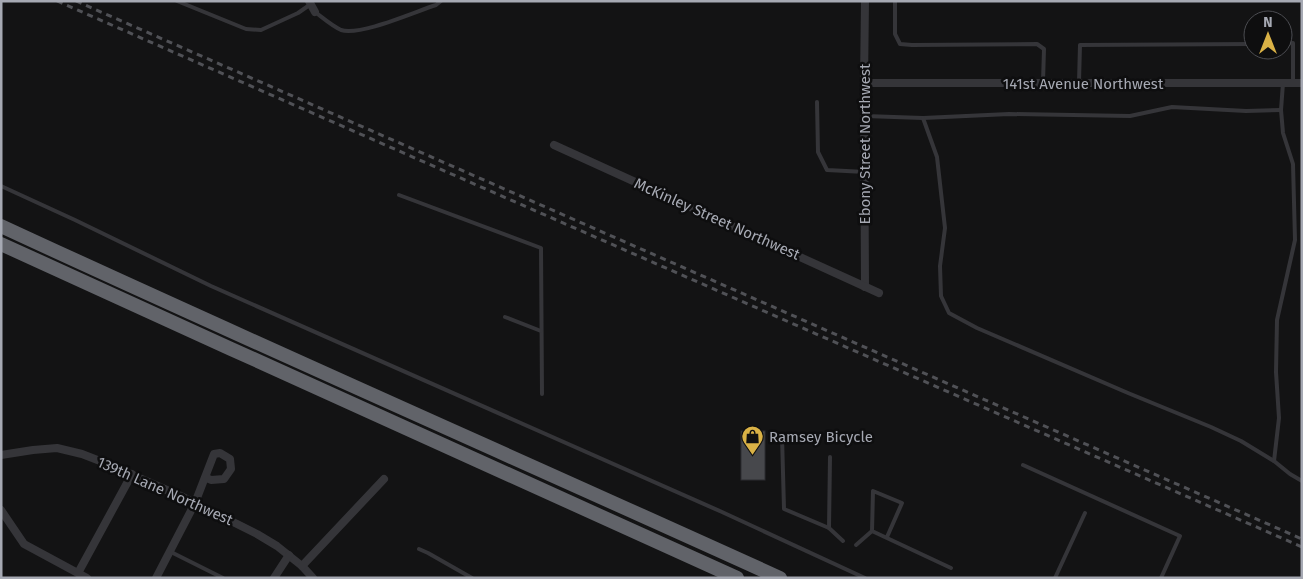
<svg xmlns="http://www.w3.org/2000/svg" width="1303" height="579" viewBox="0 0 1303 579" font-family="'Fira Sans',sans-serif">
	<rect width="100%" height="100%" fill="#131314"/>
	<rect fill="#47484c" stroke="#2d2d30" x="741" y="431" width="24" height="49"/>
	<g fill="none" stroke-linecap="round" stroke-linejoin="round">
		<g stroke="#353539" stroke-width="4">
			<polyline points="177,1 246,29 261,30 298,13 311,4"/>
			<polyline points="895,1 895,34 900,44 912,45 1037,44 1044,49 1043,82"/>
			<path d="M 315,12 C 323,18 332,26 341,30 C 361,36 414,12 436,5 L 441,1"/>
			<polyline points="1283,44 1293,43 1293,83"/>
			<polyline points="1079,82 1080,45 1253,44"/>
			<polyline points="817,102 818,152 827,170 865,172"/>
			<polyline points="865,116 923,118 1009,114 1130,116 1172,107 1246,111 1281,110"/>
			<polyline points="923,118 937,157 945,228 940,266 941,296 949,313 977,328 1128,393 1211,427 1241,441 1274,461 1290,474 1302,481"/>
			<polyline points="1,186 75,220 211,286 722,512 865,578"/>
			<polyline points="399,195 541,248 542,394"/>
			<polyline points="505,317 541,331"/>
			<polyline points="782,436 784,509 829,528 843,541"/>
			<polyline points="1274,461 1279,418 1276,372 1277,320 1295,240 1293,164 1283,133 1281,110 1283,83"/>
			<polyline points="1023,465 1180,536 1161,578"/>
			<polyline points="829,528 830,457"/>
			<polyline points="887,537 902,503 873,491 872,531 951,568"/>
			<polyline points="856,545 872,531"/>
			<polyline points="419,549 428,553 472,578"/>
			<polyline points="169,551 223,578"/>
			<polyline points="1055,578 1085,513"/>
		</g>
		<g stroke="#353539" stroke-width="8">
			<polyline points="309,1 315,12"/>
			<polyline points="865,1 864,83 865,287"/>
			<polyline points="864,83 1302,83"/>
			<polyline points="554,145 879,293"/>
			<polyline points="1,455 33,450 57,448 82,454 100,461 183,497 257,534 277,546 302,566 313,578"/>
			<polyline points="1,510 24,544 87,578"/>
			<polyline points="302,566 384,479"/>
			<polyline points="78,573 132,474"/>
			<polyline points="156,578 195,503 214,454 220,453 230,459 231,469 224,479 211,480 205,477"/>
			<polyline points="274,578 289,555"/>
		</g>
		<g stroke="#616369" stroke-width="14">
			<path d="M 1,226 C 260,346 520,460 780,578"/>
			<path d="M 1,244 C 246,356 491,467 737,578"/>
		</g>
		<g stroke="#505156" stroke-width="3" stroke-dasharray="6 5" stroke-linecap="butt">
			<polyline points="57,1 1302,547"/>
			<polyline points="76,1 1302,539"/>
		</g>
	</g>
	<defs>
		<symbol id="shop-pin" viewBox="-11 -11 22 30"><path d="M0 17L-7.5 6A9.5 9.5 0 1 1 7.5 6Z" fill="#dab246" stroke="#0e0e0f"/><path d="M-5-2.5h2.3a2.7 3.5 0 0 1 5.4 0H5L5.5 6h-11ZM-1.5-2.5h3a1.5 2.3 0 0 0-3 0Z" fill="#111"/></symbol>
	</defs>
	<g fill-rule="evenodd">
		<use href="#shop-pin" x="740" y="424" width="25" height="34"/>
	</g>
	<g text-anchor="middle" stroke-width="5" stroke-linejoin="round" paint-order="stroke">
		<g font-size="15" fill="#a6a9b3" stroke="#0e0e0f">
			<text x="1083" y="89">141st Avenue Northwest</text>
			<text transform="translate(865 144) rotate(-90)" y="5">Ebony Street Northwest</text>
			<text transform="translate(717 219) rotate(24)" y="5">McKinley Street Northwest</text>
			<text transform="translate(165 491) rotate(24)" y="5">139th Lane Northwest</text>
		</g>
		<g font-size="15" fill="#a6a9b3" stroke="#0e0e0f" text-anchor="start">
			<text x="769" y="442">Ramsey Bicycle</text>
		</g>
	</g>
	<rect width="1303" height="579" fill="none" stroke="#a6a9b3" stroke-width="5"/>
	<g transform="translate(1268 35)"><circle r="24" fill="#0e0e0f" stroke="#4b4c51"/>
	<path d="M0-4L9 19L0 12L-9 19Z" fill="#dab246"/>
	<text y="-8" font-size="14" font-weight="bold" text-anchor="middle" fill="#a6a9b3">N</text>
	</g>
</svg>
